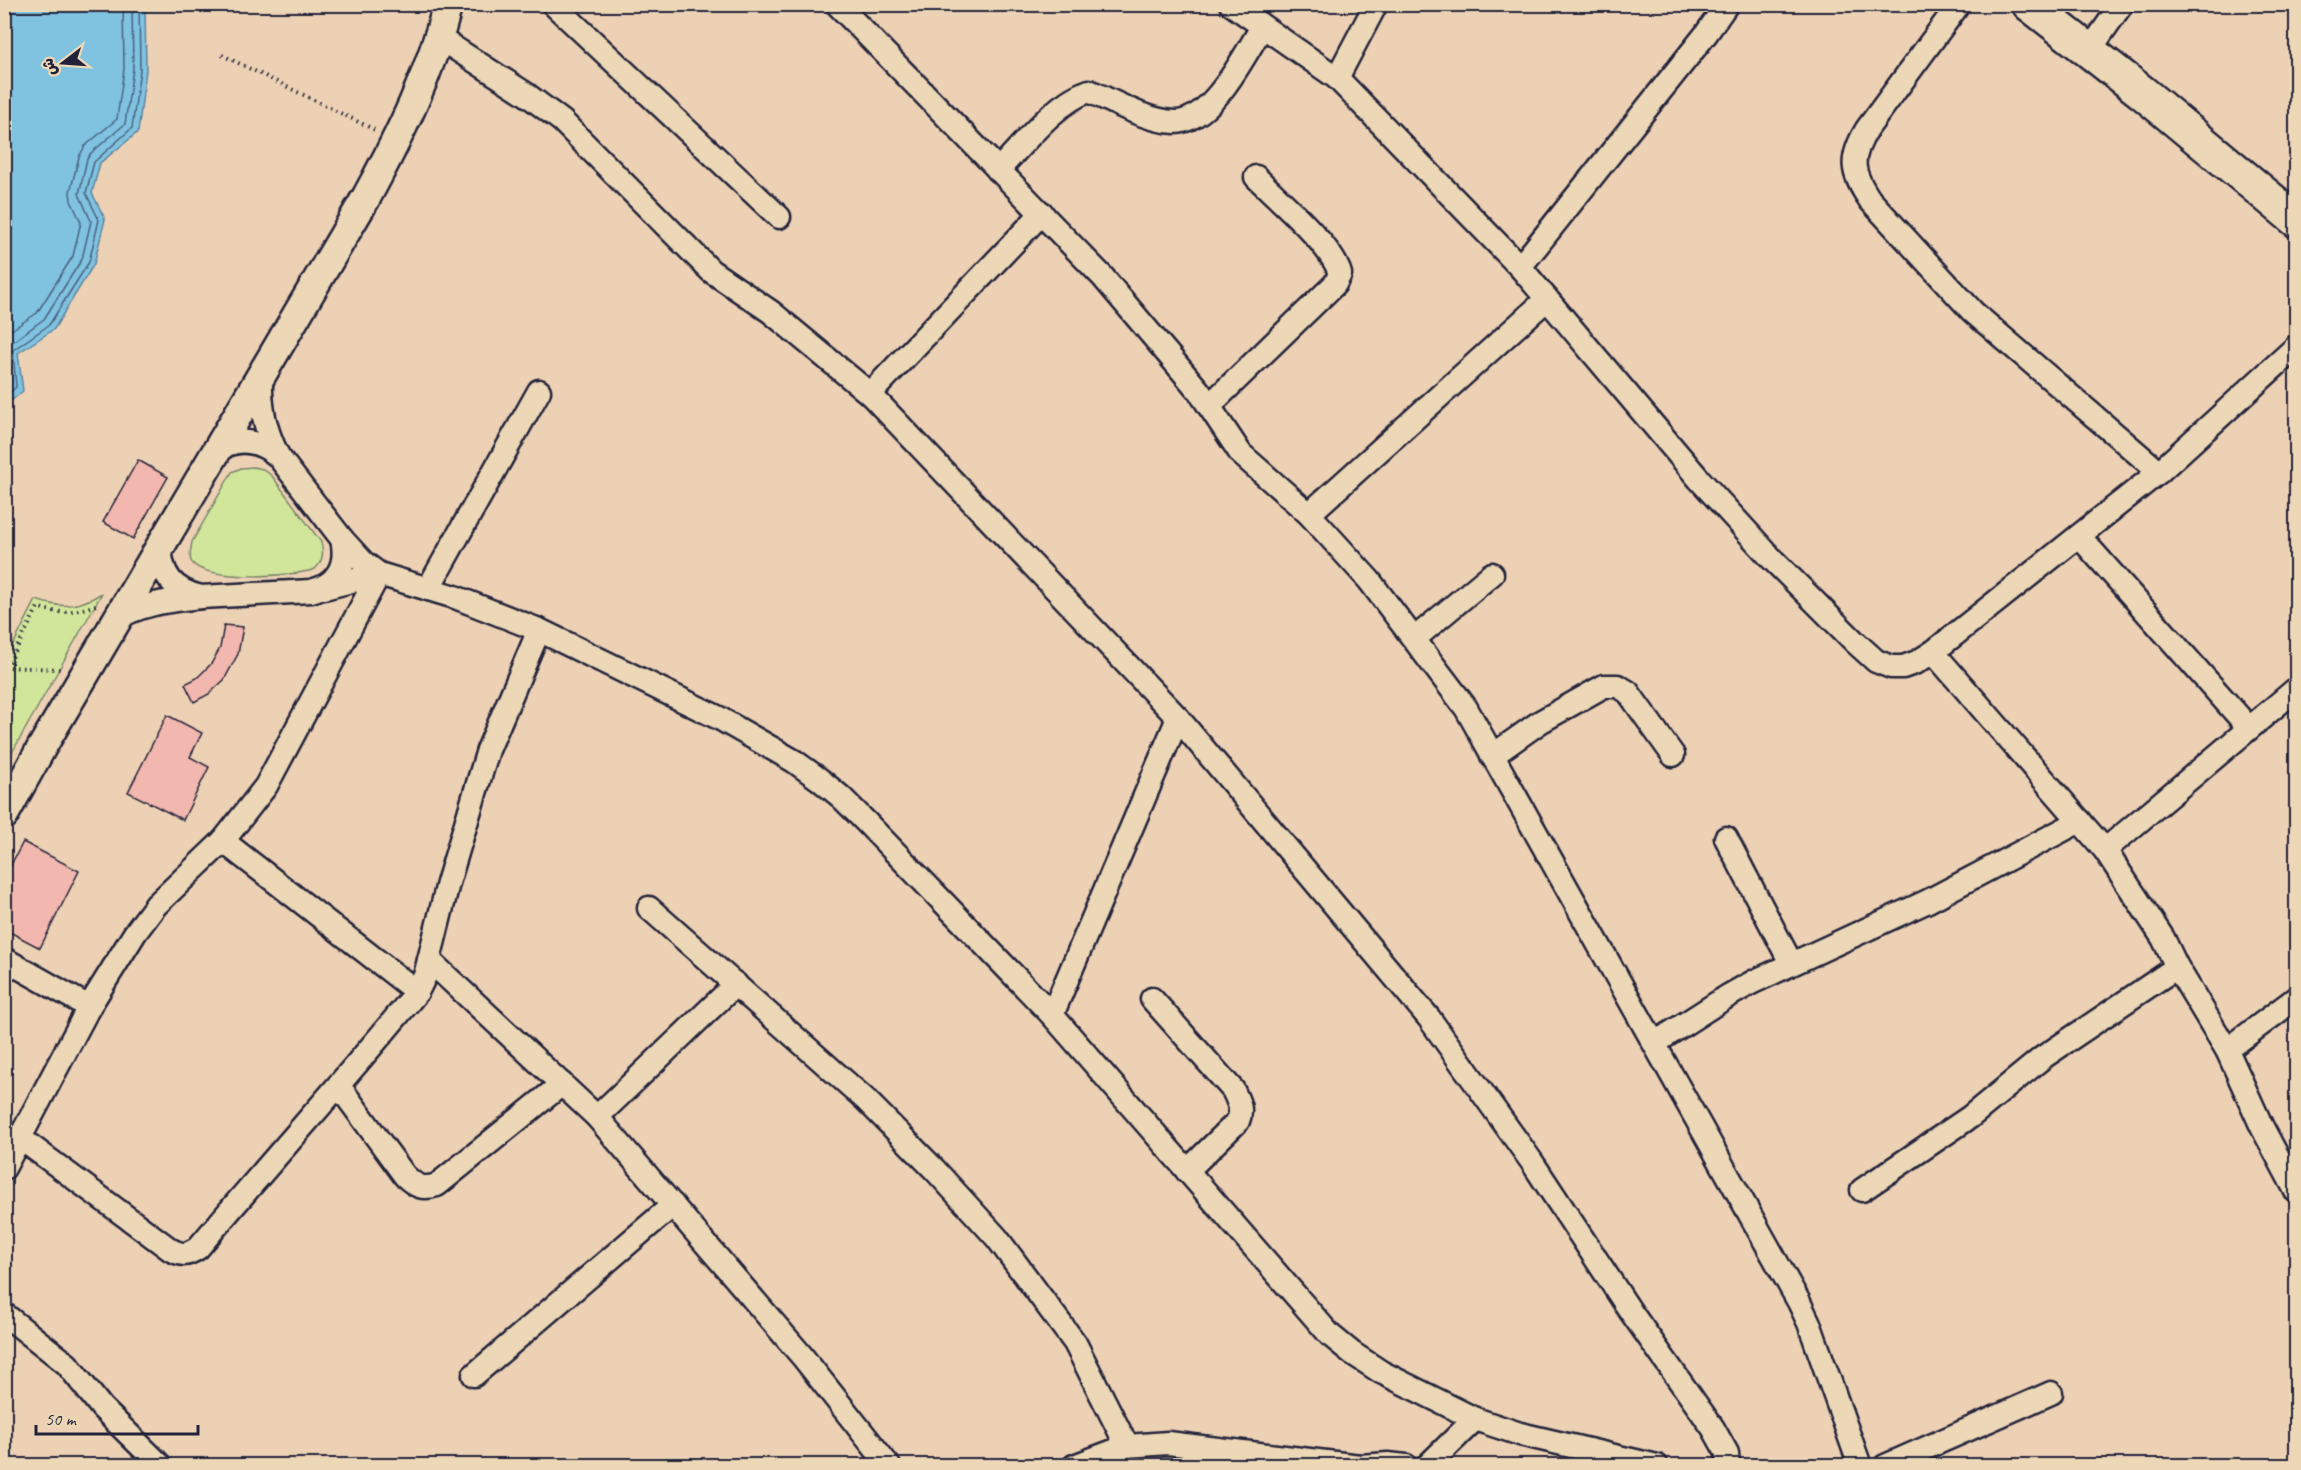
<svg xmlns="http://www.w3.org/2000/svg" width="2301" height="1470" viewBox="0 0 2301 1470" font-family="Caveat,'Playpen Sans Arabic',sans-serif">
	<rect width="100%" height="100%" fill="#edd1b4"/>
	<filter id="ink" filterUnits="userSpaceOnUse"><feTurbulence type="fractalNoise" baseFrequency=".0167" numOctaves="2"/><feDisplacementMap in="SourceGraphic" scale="12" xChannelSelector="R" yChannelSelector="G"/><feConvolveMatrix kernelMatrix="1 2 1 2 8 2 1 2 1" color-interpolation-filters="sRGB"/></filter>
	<g filter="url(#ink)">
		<g fill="#d2e69b" stroke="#7a846b" stroke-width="1.5">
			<path d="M 253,467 L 263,469 L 272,476 L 321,542 C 324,553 323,561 315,569 C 295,577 202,582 191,561 C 189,555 191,548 192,542 L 232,472 L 241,468 Z"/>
			<path d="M 102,593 L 5,765 L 5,661 L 36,600 C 61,609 80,607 102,593 Z"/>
		</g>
		<polygon fill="#80c3e1" stroke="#5a839f" stroke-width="1.5" points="5,4 154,5 145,6 146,70 138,132 100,163 92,193 105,219 94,264 54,329 18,353 23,391 5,406"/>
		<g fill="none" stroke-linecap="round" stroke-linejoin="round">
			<g stroke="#48627d" stroke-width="1.5">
				<polyline points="4,335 37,313 73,256 81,222 71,201 70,192 79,157 85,146 117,119 124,69 123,4"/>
				<polyline points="4,388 8,384 5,355 7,346 44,319 82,259 91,221 79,194 87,159 91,153 125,124 133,69 132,4"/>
				<polyline points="4,398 16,387 13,350 49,325 89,262 99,220 86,193 94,162 132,128 140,70 139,4"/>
			</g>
		</g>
		<g fill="#f2b7ae" stroke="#22223b" stroke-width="1.5">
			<polygon points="138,460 168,477 133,539 103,522"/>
			<polygon points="224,625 243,627 238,654 224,680 209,694 194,702 185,684 197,678 211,664 220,648"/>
			<polygon points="167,715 202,733 190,757 209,767 183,820 128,792"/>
			<polygon points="23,842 79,871 40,948 4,929 4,878"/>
		</g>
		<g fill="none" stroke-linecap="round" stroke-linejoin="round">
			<defs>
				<g id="minor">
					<polyline points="553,4 779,217"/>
					<polyline points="837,4 1102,276 1199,391 1241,454 1309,514 1369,580 1466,708 1799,1302 1809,1323 1860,1466"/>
					<polyline points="1231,4 1337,78 1520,267 1699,479 1772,559 1855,642 1876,661 1891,667 1903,667 1917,662 1933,652 2159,472 2296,347"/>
					<path d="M 1959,4 L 1867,129 C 1849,159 1851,172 1870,200 L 1973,312 L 2159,472"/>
					<polyline points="439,38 526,94 562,121 711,271 771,312 870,394 1178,718 1429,1018 1532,1162 1631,1312 1713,1428 1727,1453 1728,1466"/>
					<polyline points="2089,51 2122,4"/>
					<polyline points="1337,78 1376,4"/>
					<path d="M 998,170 C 1023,145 1055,102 1089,91 C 1115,102 1146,121 1175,122 C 1212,122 1245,54 1262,27"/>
					<polyline points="1520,267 1706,34 1727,4"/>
					<path d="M 261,378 C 260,407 265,430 278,456"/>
					<polyline points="870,394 1042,213"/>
					<path d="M 1209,406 L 1335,284 L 1340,274 C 1332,245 1278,199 1256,177"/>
					<polyline points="1309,514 1547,299"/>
					<polyline points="2079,536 2249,728"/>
					<path d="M 160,545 C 161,575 172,590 201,597 L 311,591 C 337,585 348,565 342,539 L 278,456 C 259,440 236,436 215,452"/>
					<polyline points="324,588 379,574 363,562 342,539"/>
					<polyline points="428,589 539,391"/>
					<path d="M 116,619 C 142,603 170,601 201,597"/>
					<polyline points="1414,639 1492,574"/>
					<polyline points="1933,652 2105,850 2163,938 2177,967 2227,1050 2262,1127 2296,1191"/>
					<polyline points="1492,756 1540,722 1604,686 1618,686 1628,692 1673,755"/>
					<polyline points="1726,838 1791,963"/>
					<polyline points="223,841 417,992"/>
					<polyline points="2105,850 2296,689"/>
					<polyline points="649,908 866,1100 935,1170 997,1238 1075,1343 1127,1446"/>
					<polyline points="4,959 89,1007"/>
					<polyline points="429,960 597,1117 802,1356 889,1466"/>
					<path d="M 1152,999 L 1233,1090 C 1238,1101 1243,1109 1238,1121 L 1187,1171"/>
					<polyline points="1052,1015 1178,718"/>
					<polyline points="1655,1043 1728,996 1753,982 1928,901 2080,821"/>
					<polyline points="2227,1050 2296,998"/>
					<path d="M 339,1086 L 405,1176 C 416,1186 422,1190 437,1185 L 562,1084"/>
					<polyline points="597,1117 736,984"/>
					<path d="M 20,1138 L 171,1250 C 183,1256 187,1255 198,1248 C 270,1162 346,1079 417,992 L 425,976 L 448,883 L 488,750 L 539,630"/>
					<polyline points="4,1168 89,1007 135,933 156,905 223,841 266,786 379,574 455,597 539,630 719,718 794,761 819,779 841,797 866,822 1052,1015 1304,1305 1330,1335 1352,1353 1381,1372 1475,1419 1520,1434 1657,1466"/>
					<polyline points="1862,1190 1970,1117 2042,1058 2177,967"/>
					<polyline points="4,1314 67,1364 102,1408 161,1466"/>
					<polyline points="474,1375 673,1205"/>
					<polyline points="1074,1466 1127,1446 1168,1443 1360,1466"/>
					<polyline points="1360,1466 1388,1464 1406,1466"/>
					<polyline points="1427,1466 1475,1419"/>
					<polyline points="1885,1466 2051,1393"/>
				</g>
				<path id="tertiary" d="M 4,815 L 42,747 L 367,196 C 400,135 431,72 448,4"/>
				<polyline id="secondary" points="2029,4 2143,93 2296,220"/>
			</defs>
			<use href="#minor" stroke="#22223b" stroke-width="27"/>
			<use href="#tertiary" stroke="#22223b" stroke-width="33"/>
			<use href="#secondary" stroke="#22223b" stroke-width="38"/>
			<g stroke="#22223b" stroke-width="4" stroke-dasharray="1.5 4.5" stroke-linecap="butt">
				<polyline points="222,55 375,130"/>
				<polyline points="4,667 61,669"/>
				<path d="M 4,673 L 38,607 C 59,615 76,612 96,605"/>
			</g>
			<use href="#minor" stroke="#ecd8b6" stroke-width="22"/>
			<use href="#tertiary" stroke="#ecd8b6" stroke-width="28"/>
			<use href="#secondary" stroke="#ecd8b6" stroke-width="33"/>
		</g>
	</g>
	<rect width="2301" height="1470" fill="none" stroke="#ecd8b6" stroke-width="24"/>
	<rect x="12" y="12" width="2277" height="1446" fill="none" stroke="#22223b" stroke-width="2" filter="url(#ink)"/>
	<g transform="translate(63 63) rotate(253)" stroke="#ecd8b6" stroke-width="4.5" paint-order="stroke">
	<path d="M0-4.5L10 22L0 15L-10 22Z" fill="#22223b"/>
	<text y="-9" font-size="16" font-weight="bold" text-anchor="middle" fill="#22223b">ش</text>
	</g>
	<path d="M36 1425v9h162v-9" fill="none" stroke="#22223b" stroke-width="3"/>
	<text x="45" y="1425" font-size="18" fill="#22223b" stroke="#ecd8b6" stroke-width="4.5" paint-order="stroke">50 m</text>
</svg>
